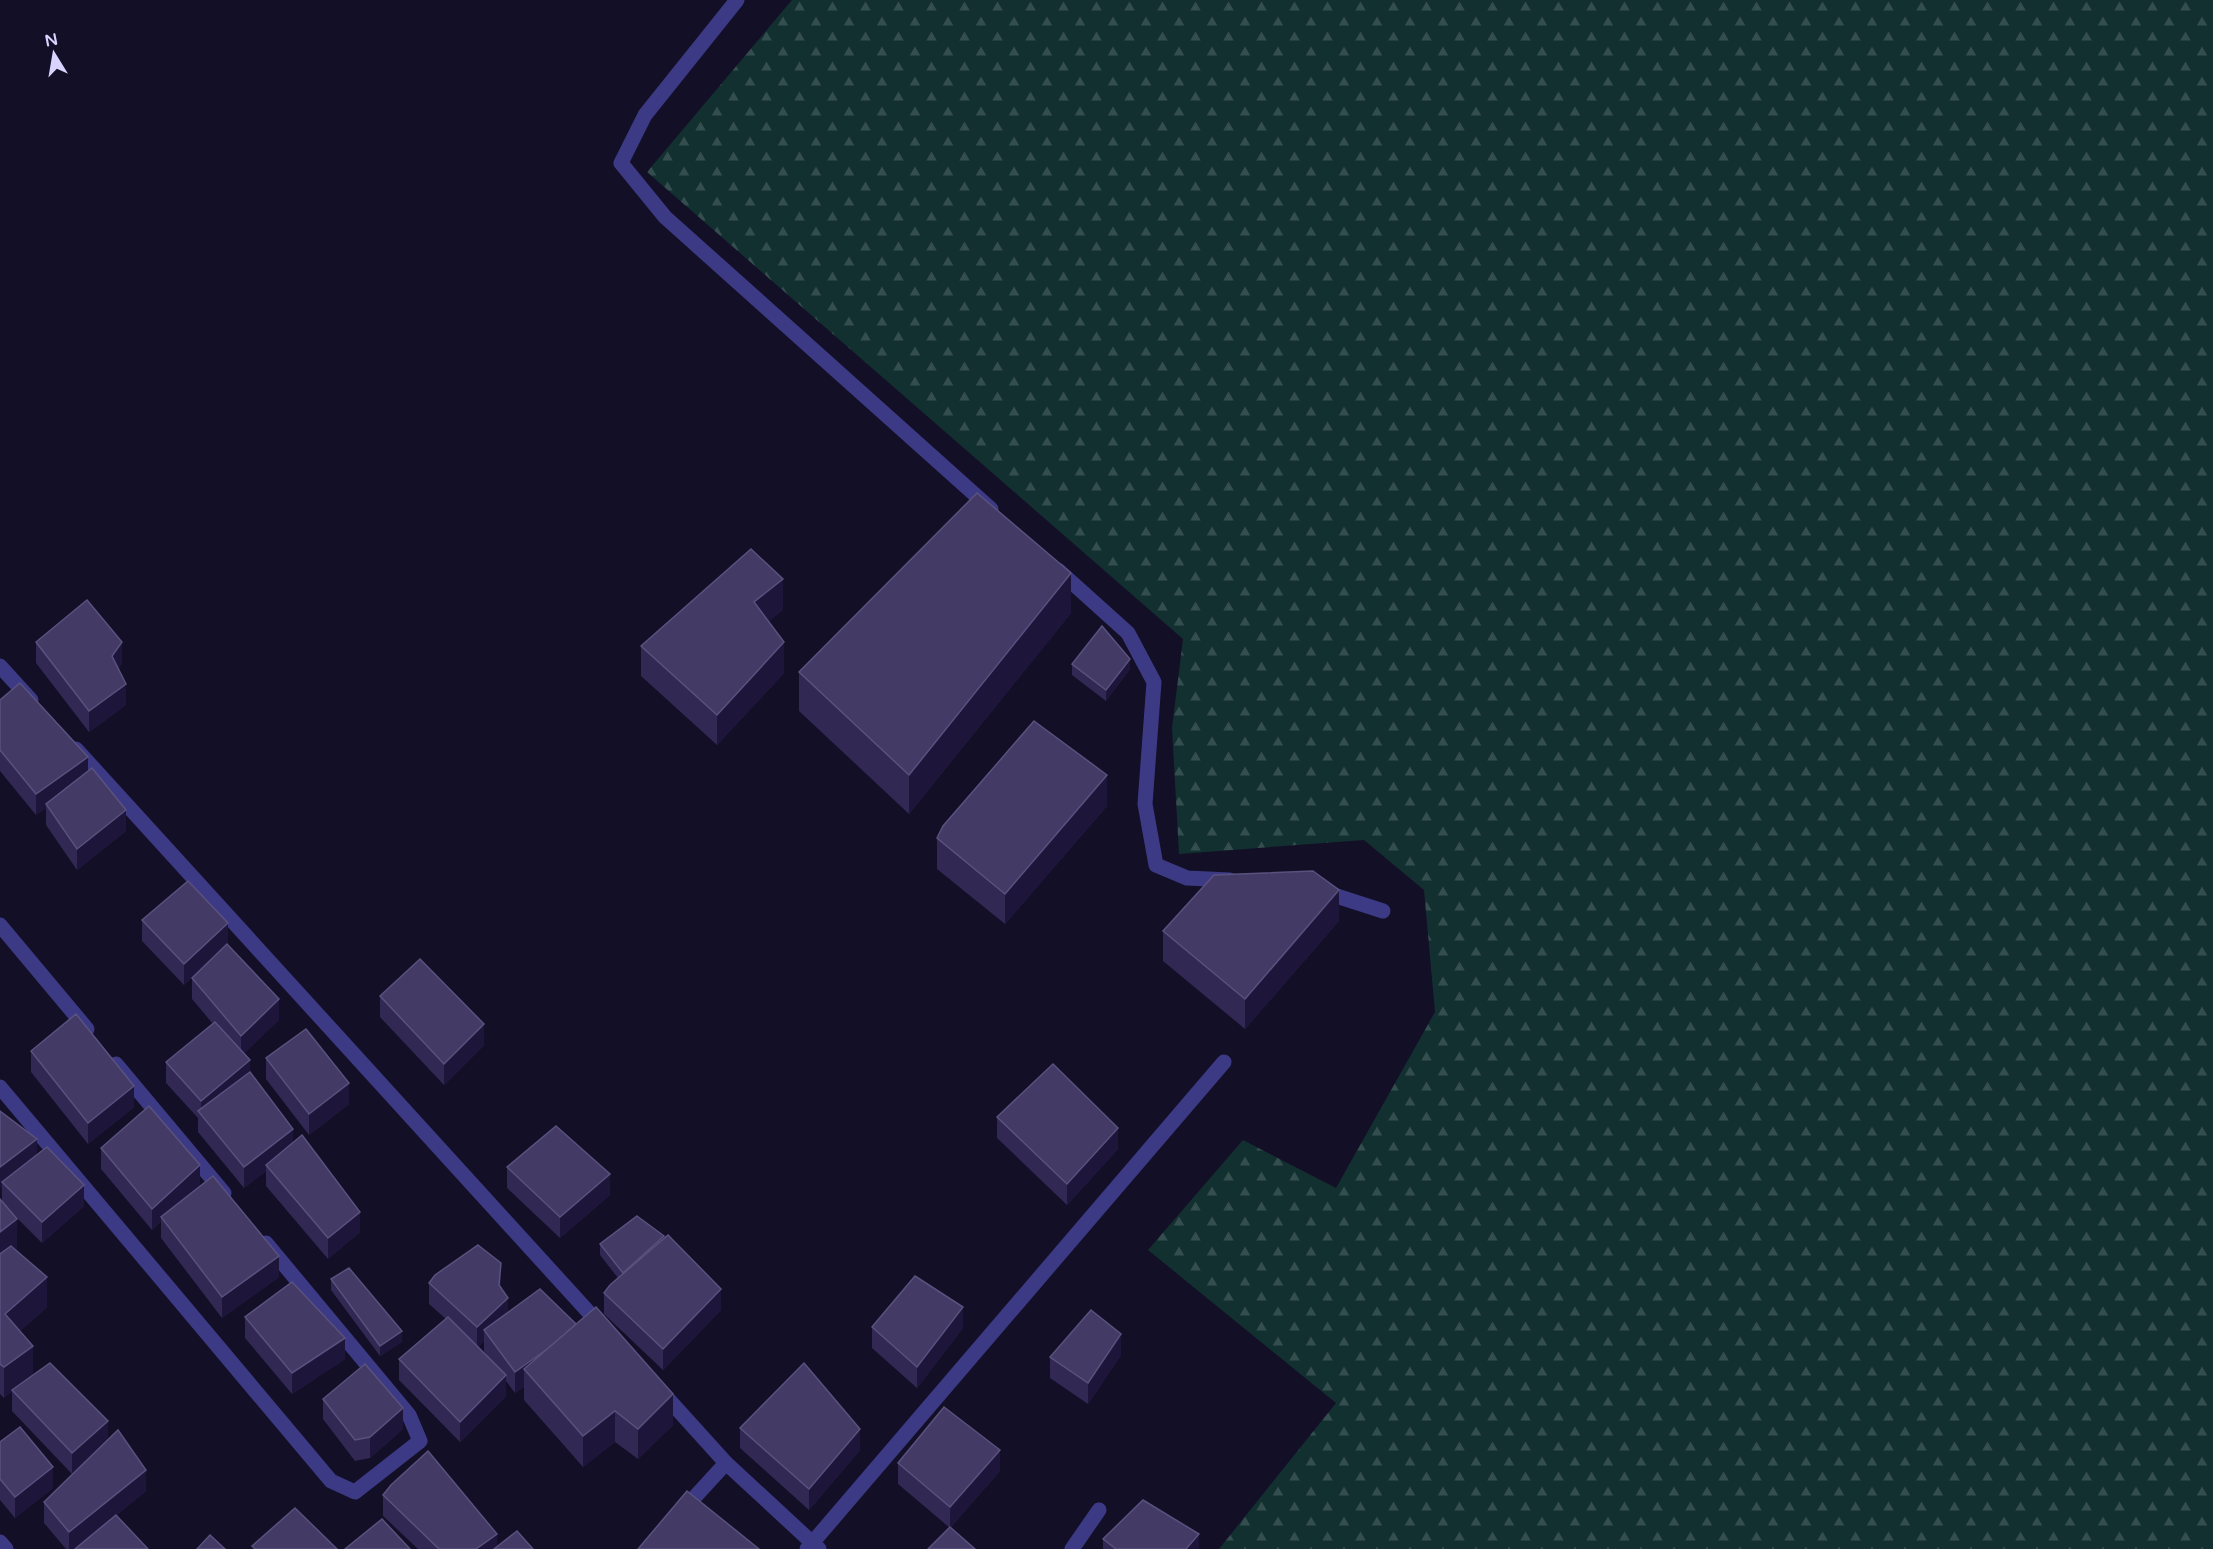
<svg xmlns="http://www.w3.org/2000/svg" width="2213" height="1549" viewBox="0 0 2213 1549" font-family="'Varela Round',sans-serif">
	<defs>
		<pattern id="forest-firs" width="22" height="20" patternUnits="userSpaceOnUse" patternTransform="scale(1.5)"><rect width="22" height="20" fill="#12302f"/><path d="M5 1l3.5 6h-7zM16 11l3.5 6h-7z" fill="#344d4e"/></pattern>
	</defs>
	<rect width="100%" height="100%" fill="#130f26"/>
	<polygon fill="url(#forest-firs)" points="792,0 2213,0 2213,1549 1219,1549 1336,1403 1148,1250 1243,1140 1336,1188 1435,1012 1424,890 1364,840 1179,854 1172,728 1183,639 647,172"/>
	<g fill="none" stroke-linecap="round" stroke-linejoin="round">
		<g stroke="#3d3a85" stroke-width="15">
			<polyline points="737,0 645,115 621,163 665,217 991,509"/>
			<polyline points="1058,570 1128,633 1154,682 1145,804 1156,865 1187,878 1230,880"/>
			<polyline points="1321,891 1383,911"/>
		</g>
		<g stroke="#3d3a85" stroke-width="15">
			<polyline points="0,666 31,700"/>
			<polyline points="76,749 603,1328"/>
			<polyline points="0,925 87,1029"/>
			<polyline points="116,1064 224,1193"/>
			<polyline points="0,1087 331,1481 355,1492 420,1441 409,1415 266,1243"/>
			<polyline points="660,1390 726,1463 819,1549"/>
			<polyline points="682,1511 726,1463"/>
			<polyline points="0,1542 6,1549"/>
			<polyline points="807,1549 1224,1062"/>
			<polyline points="1072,1549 1099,1510"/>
		</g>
	</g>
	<g fill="#312854" fill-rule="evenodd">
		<polygon points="783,610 769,621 784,673 717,745 641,676 641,646"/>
		<polygon points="1071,613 909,814 799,711 799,672"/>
		<polygon points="36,642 122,663 118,669 126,705 89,732 36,663"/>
		<polygon points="1072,664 1130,669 1106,701 1072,675"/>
		<polygon points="0,700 88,771 126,831 77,870 46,825 46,808 36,815 0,771"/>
		<polygon points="1107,806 1005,924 937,869 937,838"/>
		<polygon points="142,920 228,943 227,944 279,1020 244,1053 250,1073 293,1143 360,1232 328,1259 266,1186 266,1171 244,1188 198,1132 198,1118 166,1083 166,1062 213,1024 192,999 192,978 223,948 184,985 142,941"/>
		<polygon points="1339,921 1245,1029 1163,961 1163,931"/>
		<polygon points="380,996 484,1045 444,1085 380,1017"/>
		<polygon points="31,1051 134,1107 88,1144 31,1072"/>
		<polygon points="266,1058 349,1104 309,1135 266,1079"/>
		<polygon points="0,1111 37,1155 84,1206 42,1243 12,1213 17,1251 47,1307 20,1331 33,1375 108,1440 146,1491 75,1549 66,1549 44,1523 44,1502 85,1462 72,1474 12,1411 12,1391 4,1398 0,1394 0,1199 2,1201"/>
		<polygon points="997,1117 1118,1149 1067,1205 997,1138"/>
		<polygon points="101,1148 200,1186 195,1190 279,1277 222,1318 161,1238 161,1221 152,1230 101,1169"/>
		<polygon points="507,1167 610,1195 560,1238 507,1188"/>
		<polygon points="664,1238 721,1310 663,1370 604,1314 604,1293 618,1278 600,1255 600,1244"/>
		<polygon points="331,1279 402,1342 380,1356 331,1290"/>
		<path d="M 429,1283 L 501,1287 L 508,1312 L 673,1425 L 638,1459 L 615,1442 L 583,1467 L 524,1400 L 524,1387 L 515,1393 L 506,1381 L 506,1396 L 460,1442 L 399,1380 L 399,1359 L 446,1319 L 429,1304 ZM 484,1341 L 484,1351 L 488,1357 L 478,1347 Z"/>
		<polygon points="245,1317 345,1359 292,1394 245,1338"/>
		<polygon points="872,1327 963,1328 917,1388 872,1348"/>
		<polygon points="1121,1355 1088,1404 1050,1378 1050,1357"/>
		<polygon points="323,1399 403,1429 370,1458 355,1461 323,1419"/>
		<polygon points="740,1428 860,1450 809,1510 740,1448"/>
		<polygon points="0,1442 53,1488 15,1518 0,1500"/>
		<polygon points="898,1463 1000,1471 950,1528 898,1484"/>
		<polygon points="383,1495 497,1546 533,1549 418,1549 383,1516"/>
		<polygon points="1103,1539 1199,1549 1103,1549"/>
	</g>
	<g fill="#1d163a">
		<polygon points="1071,573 1071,613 909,814 909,775"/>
		<polygon points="783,579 783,610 754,633 754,602"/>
		<polygon points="122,642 122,663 112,677 112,656"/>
		<polygon points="784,642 784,673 717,745 717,715"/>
		<polygon points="1130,659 1130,669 1106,701 1106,690"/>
		<polygon points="126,684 126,705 89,732 89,711"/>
		<polygon points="88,757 88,778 46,804 46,808 36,815 36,794"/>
		<polygon points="1107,775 1107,806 1005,924 1005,894"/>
		<polygon points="126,810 126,831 77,870 77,849"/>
		<polygon points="1339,890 1339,921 1245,1029 1245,999"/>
		<polygon points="228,923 228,943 184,985 184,964"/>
		<polygon points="279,999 279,1020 241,1057 241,1036"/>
		<polygon points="484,1024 484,1045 444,1085 444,1064"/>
		<polygon points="250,1060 250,1080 201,1115 201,1101"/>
		<polygon points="349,1083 349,1104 309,1135 309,1114"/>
		<polygon points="134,1086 134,1107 88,1144 88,1123"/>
		<polygon points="1118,1128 1118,1149 1067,1205 1067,1184"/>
		<polygon points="293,1129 293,1150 266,1165 266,1171 244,1188 244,1167"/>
		<polygon points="37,1139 37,1160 2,1182 2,1186 0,1188 0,1167"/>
		<polygon points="200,1165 200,1186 163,1219 161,1217 161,1221 152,1230 152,1209"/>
		<polygon points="610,1174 610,1195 560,1238 560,1217"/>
		<polygon points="84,1185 84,1206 42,1243 42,1222"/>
		<polygon points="360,1212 360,1232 328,1259 328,1238"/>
		<polygon points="17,1219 17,1259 0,1272 0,1232"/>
		<polygon points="664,1236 664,1247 623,1273"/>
		<polygon points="279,1256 279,1277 222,1318 222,1297"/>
		<polygon points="501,1263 501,1284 499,1306 499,1285"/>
		<polygon points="47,1277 47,1307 5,1344 5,1314"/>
		<polygon points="721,1289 721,1310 663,1370 663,1349"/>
		<polygon points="508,1298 508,1319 484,1330 484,1341 477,1348 477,1327"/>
		<polygon points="963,1307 963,1328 917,1388 917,1367"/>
		<polygon points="577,1326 524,1369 524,1387 515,1393 515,1372"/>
		<polygon points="402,1331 402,1342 380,1356 380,1346"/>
		<polygon points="1121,1334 1121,1355 1088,1404 1088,1383"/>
		<polygon points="345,1338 345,1359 292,1394 292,1373"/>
		<polygon points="33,1346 33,1376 4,1398 4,1367"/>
		<polygon points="506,1375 506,1396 460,1442 460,1422"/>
		<polygon points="673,1394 673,1425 638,1459 638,1429"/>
		<polygon points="403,1408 403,1429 370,1458 370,1437"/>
		<polygon points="615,1411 615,1442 583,1467 583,1436"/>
		<polygon points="108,1421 108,1442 72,1474 72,1453"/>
		<polygon points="860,1429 860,1450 809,1510 809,1489"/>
		<polygon points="1000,1450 1000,1471 950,1528 950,1507"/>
		<polygon points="53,1467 53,1488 15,1518 15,1497"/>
		<polygon points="146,1470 146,1491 75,1549 69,1549 69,1532"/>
		<polygon points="497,1534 497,1549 476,1549"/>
		<polygon points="1199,1534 1199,1549 1186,1549"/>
	</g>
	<g fill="#433a66" stroke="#5a527e" stroke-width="1.5">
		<polygon points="977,493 1071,573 909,775 799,672"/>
		<polygon points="751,549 783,579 754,602 784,642 717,715 641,646"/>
		<polygon points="87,600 122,642 112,656 126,684 89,711 36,642"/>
		<polygon points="1102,626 1130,659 1106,690 1072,664"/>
		<polygon points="20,683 88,757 36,794 0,750 0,700"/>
		<polygon points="1034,721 1107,775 1005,894 937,838 943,826"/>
		<polygon points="92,768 126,810 77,849 46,804"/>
		<polygon points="1313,871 1339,890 1245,999 1163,931 1214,875"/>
		<polygon points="188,881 228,923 184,964 142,920"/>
		<polygon points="227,944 279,999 241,1036 192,978"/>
		<polygon points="420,959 484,1024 444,1064 380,996"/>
		<polygon points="76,1014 134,1086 88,1123 31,1051"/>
		<polygon points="215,1022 250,1060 201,1101 166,1062"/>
		<polygon points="306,1029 349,1083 309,1114 266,1058"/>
		<polygon points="1053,1064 1118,1128 1067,1184 997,1117"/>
		<polygon points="250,1072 293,1129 244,1167 198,1111"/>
		<polygon points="149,1106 200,1165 152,1209 101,1148"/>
		<polygon points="0,1111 37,1139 0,1167"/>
		<polygon points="556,1126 610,1174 560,1217 507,1167"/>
		<polygon points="302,1135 360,1212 328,1238 266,1165"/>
		<polygon points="47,1147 84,1185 42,1222 2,1182"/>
		<polygon points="213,1176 279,1256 222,1297 161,1217"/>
		<polygon points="0,1199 17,1219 0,1232"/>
		<polygon points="637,1216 664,1236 623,1273 600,1244"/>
		<polygon points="668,1235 721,1289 663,1349 604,1293 610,1285"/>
		<polygon points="478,1245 501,1263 499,1285 508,1298 477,1327 429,1283 435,1275"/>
		<polygon points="11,1246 47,1277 5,1314 33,1346 4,1367 0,1364 0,1254"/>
		<polygon points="349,1268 402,1331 380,1346 331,1279"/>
		<polygon points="915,1276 963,1307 917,1367 872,1327"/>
		<polygon points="292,1282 345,1338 292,1373 245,1317"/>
		<polygon points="540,1289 576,1324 550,1347 515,1372 484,1330"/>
		<polygon points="596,1307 673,1394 638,1429 615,1411 583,1436 524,1369"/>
		<polygon points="1091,1310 1121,1334 1088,1383 1050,1357"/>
		<polygon points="448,1317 506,1375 460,1422 399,1359"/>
		<polygon points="50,1363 108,1421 72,1453 12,1390"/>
		<polygon points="804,1363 860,1429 809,1489 740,1428"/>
		<polygon points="365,1364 403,1408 370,1437 355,1440 323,1399"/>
		<polygon points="944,1407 1000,1450 950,1507 898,1463"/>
		<polygon points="20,1427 53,1467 15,1497 0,1479 0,1442"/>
		<polygon points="118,1430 146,1470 69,1532 44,1502"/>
		<polygon points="428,1451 497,1534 476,1549 439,1549 383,1495 391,1485"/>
		<polygon points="687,1491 759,1549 638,1549"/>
		<polygon points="1143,1500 1199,1534 1186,1549 1116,1549 1103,1539"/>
		<polygon points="295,1508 337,1549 255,1549 252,1546"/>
		<polygon points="116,1515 148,1549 75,1549"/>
		<polygon points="382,1519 410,1549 345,1549"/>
		<polygon points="950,1527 975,1549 928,1549"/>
		<polygon points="517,1531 533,1549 494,1549"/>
		<polygon points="210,1535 225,1549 197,1549"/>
	</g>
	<g transform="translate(54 54) rotate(349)" stroke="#130f26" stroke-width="4.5" paint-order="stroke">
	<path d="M0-4.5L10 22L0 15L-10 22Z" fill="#d9d4ff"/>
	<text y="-9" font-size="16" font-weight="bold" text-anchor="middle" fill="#d9d4ff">N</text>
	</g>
</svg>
